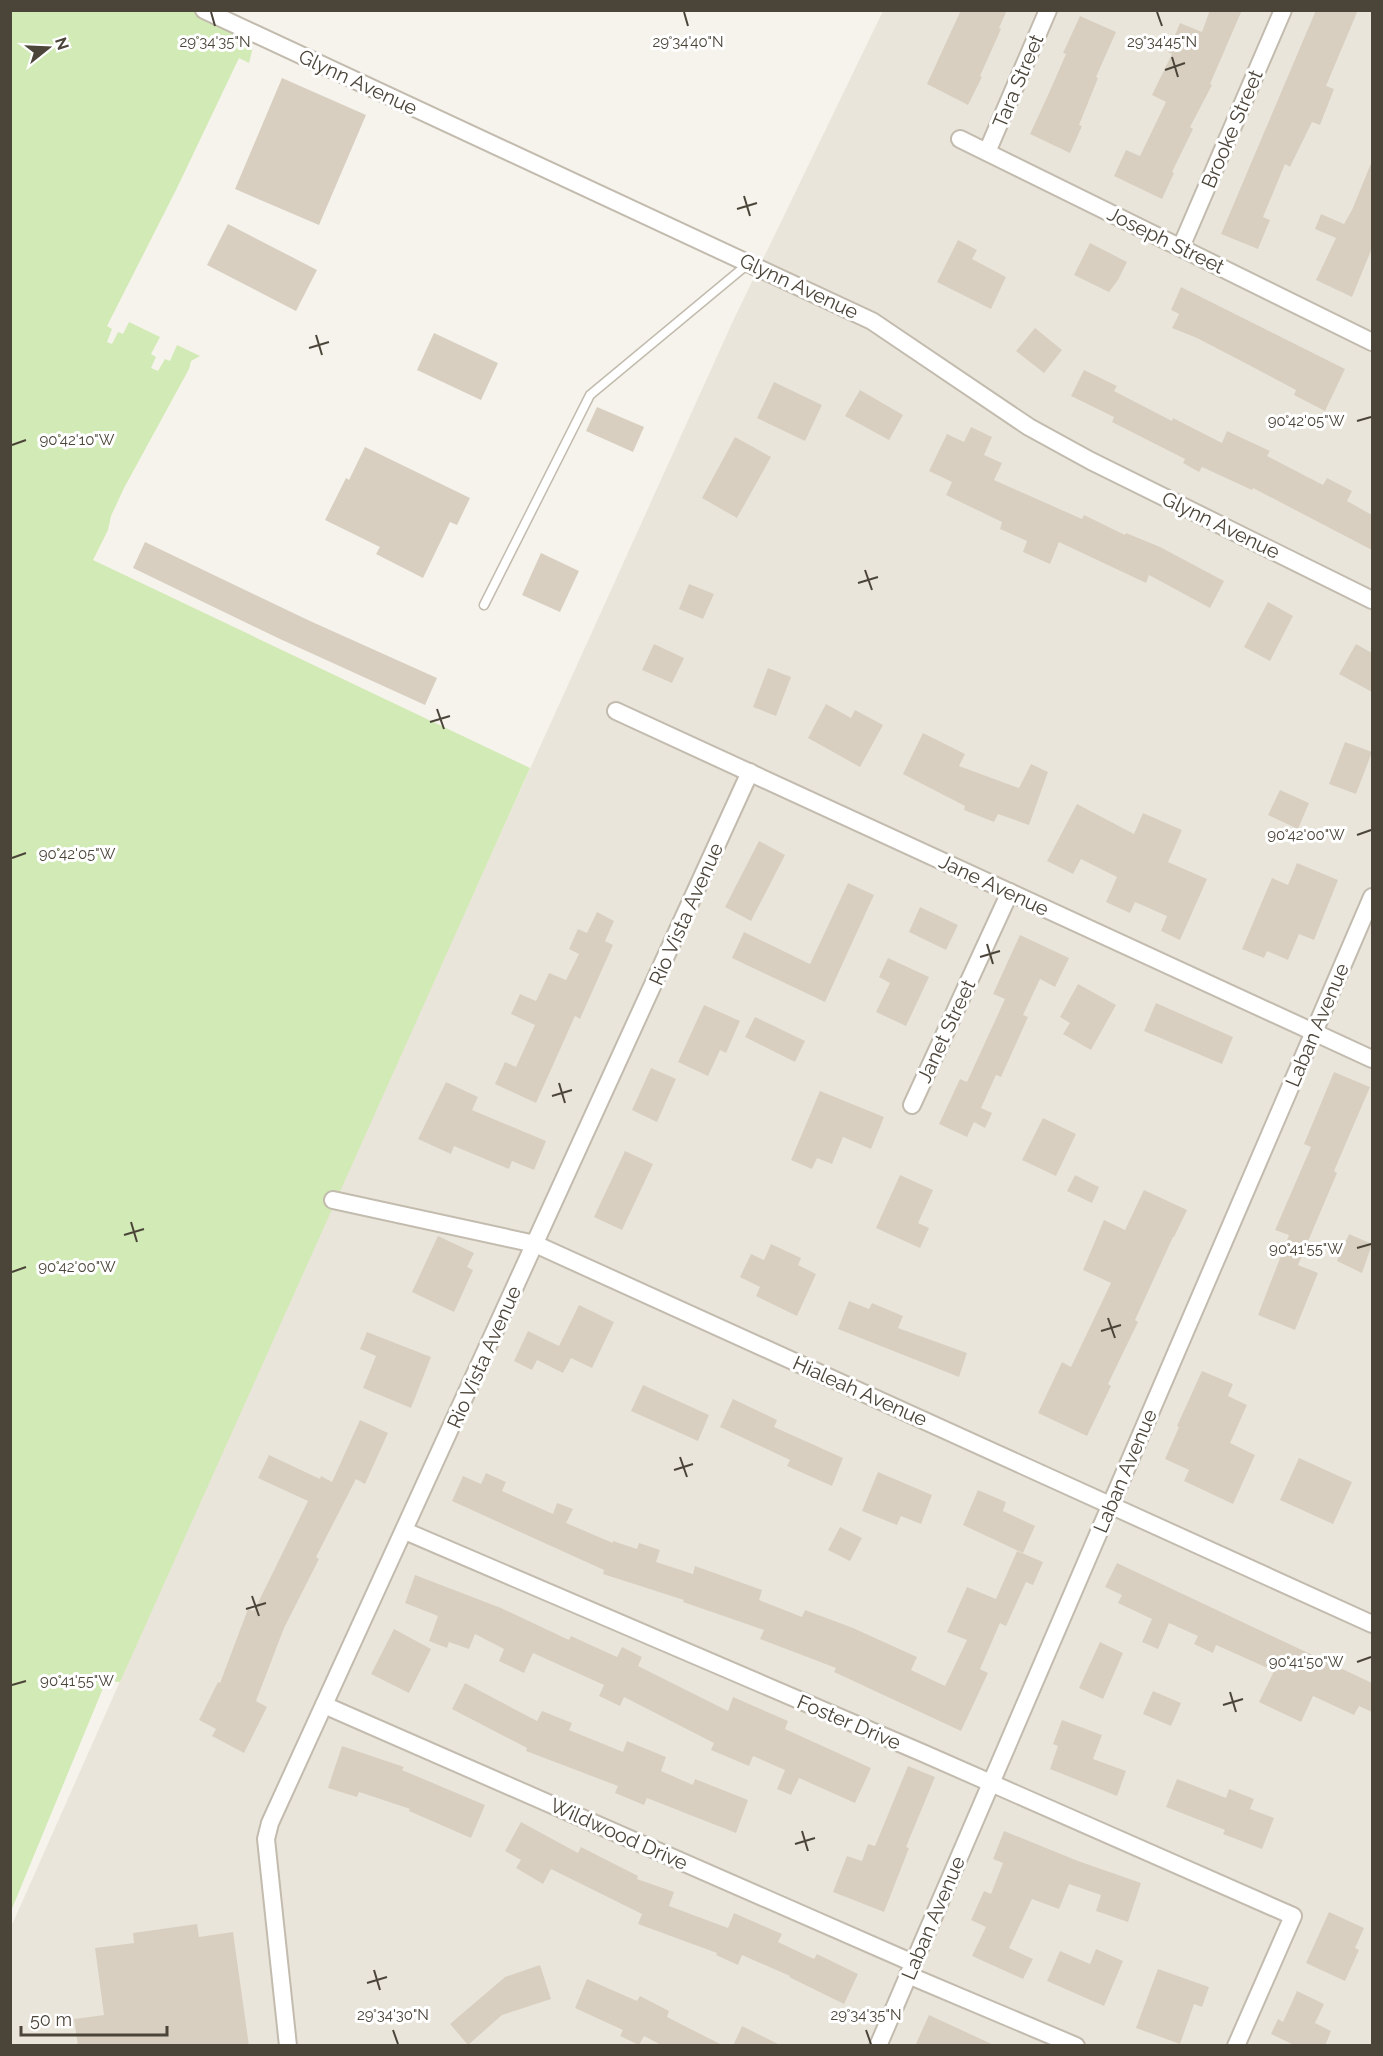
<svg xmlns="http://www.w3.org/2000/svg" width="1383" height="2056" viewBox="0 0 1383 2056" font-family="Raleway,sans-serif">
	<rect width="100%" height="100%" fill="#f6f3ec"/>
	<polygon fill="#eae5da" points="883,11 1372,11 1372,2045 11,2046 11,1927 295,1287 733,321"/>
	<polygon fill="#d2eab5" points="11,11 193,11 241,33 249,41 252,51 249,63 239,58 177,188 107,326 112,329 107,342 112,344 118,332 123,334 129,322 160,337 151,354 156,357 151,368 158,371 165,359 170,361 177,345 200,356 191,361 189,369 124,488 111,516 108,530 93,560 530,768 120,1682 106,1681 11,1911"/>
	<g fill="#d8cfc1">
		<polygon points="961,10 1007,10 999,28 1001,29 980,76 982,77 968,105 927,84"/>
		<polygon points="1210,10 1242,10 1210,84 1212,85 1190,127 1193,129 1172,172 1174,173 1162,199 1114,176 1126,150 1140,156 1166,102 1152,95 1172,54 1168,52 1180,23 1202,32"/>
		<polygon points="1316,10 1358,10 1326,86 1334,89 1320,125 1312,122 1290,167 1285,164 1263,217 1270,220 1258,249 1221,234"/>
		<polygon points="1080,16 1116,32 1096,77 1098,78 1079,125 1082,126 1070,153 1030,134 1049,93 1066,54 1063,53"/>
		<polygon points="282,78 366,115 319,225 235,189"/>
		<polygon points="1372,161 1372,248 1352,297 1316,280 1336,238 1315,229 1321,214 1344,224 1352,210"/>
		<polygon points="228,224 317,270 296,311 207,265"/>
		<polygon points="958,240 977,250 972,259 1006,277 991,309 937,282"/>
		<polygon points="1090,243 1127,262 1118,280 1109,292 1074,275"/>
		<polygon points="1181,287 1345,369 1325,411 1294,395 1296,390 1249,365 1197,338 1172,328 1179,314 1171,310"/>
		<polygon points="1035,328 1062,350 1044,373 1016,351"/>
		<polygon points="434,333 498,363 481,400 417,370"/>
		<polygon points="1084,370 1117,386 1114,391 1172,421 1173,418 1222,443 1227,431 1270,451 1267,456 1323,485 1327,478 1352,491 1347,501 1372,515 1372,550 1253,488 1252,490 1202,467 1199,472 1183,463 1185,459 1112,422 1114,417 1071,396"/>
		<polygon points="774,382 822,405 805,441 757,418"/>
		<polygon points="860,390 903,415 889,440 845,416"/>
		<polygon points="597,407 644,427 633,452 586,431"/>
		<polygon points="971,427 992,437 984,455 1002,463 994,480 1082,519 1084,515 1125,535 1126,533 1160,547 1224,581 1210,608 1149,575 1146,583 1059,542 1050,564 1023,552 1027,541 1000,529 1002,522 946,495 952,482 929,471 947,434 964,442"/>
		<polygon points="735,437 771,457 737,518 702,498"/>
		<polygon points="365,447 470,498 457,525 450,522 423,578 376,554 380,547 325,520 346,478 349,480"/>
		<polygon points="145,542 310,621 437,678 425,705 280,639 133,568"/>
		<polygon points="541,553 579,571 560,612 522,595"/>
		<polygon points="689,584 714,594 703,619 679,609"/>
		<polygon points="1268,602 1293,616 1270,661 1244,647"/>
		<polygon points="654,644 684,658 672,683 642,670"/>
		<polygon points="1356,644 1372,653 1372,692 1339,674"/>
		<polygon points="768,668 791,677 776,716 753,707"/>
		<polygon points="826,704 851,718 855,710 883,725 860,767 808,738"/>
		<polygon points="923,733 965,754 959,766 1019,788 1031,764 1048,772 1029,825 998,814 994,822 964,810 965,806 903,774"/>
		<polygon points="1345,742 1372,752 1356,794 1329,784"/>
		<polygon points="1280,790 1309,803 1298,829 1268,815"/>
		<polygon points="1077,804 1134,834 1143,813 1182,830 1168,862 1207,879 1180,940 1161,931 1167,916 1135,902 1130,913 1106,902 1117,877 1081,859 1073,874 1047,861"/>
		<polygon points="759,841 785,855 751,921 725,907"/>
		<polygon points="1297,863 1338,880 1314,940 1299,934 1288,960 1267,951 1264,958 1242,949 1272,878 1288,885"/>
		<polygon points="848,883 874,895 825,1002 732,958 744,932 810,964"/>
		<polygon points="920,907 958,925 946,950 909,932"/>
		<polygon points="597,912 614,921 605,941 613,945 580,1019 575,1016 536,1103 495,1084 505,1062 516,1067 535,1025 511,1014 520,994 536,1001 549,973 566,980 579,954 569,949 578,929 587,933"/>
		<polygon points="1020,935 1069,958 1055,987 1040,979 1023,1015 1028,1017 1001,1077 996,1075 981,1108 992,1113 985,1128 974,1122 967,1137 939,1124 960,1079 967,1082 1005,999 993,994"/>
		<polygon points="888,958 929,977 906,1026 876,1012 890,983 879,977"/>
		<polygon points="1078,984 1116,1005 1091,1050 1063,1034 1070,1023 1060,1017"/>
		<polygon points="1156,1003 1233,1037 1222,1064 1144,1031"/>
		<polygon points="704,1005 740,1021 726,1053 720,1050 708,1076 678,1062"/>
		<polygon points="755,1017 805,1041 795,1062 745,1037"/>
		<polygon points="651,1068 676,1079 657,1122 632,1110"/>
		<polygon points="1334,1072 1370,1087 1334,1171 1337,1173 1298,1265 1318,1273 1295,1330 1258,1315 1289,1235 1275,1230 1311,1147 1304,1144"/>
		<polygon points="446,1082 478,1097 472,1110 546,1141 534,1170 512,1161 509,1169 454,1146 451,1154 418,1139"/>
		<polygon points="820,1091 884,1117 871,1149 843,1137 832,1164 817,1158 812,1169 791,1160"/>
		<polygon points="1043,1118 1076,1134 1056,1176 1022,1160"/>
		<polygon points="625,1151 653,1164 622,1230 594,1217"/>
		<polygon points="900,1175 933,1190 918,1223 929,1228 920,1248 876,1228"/>
		<polygon points="1075,1175 1099,1187 1092,1203 1067,1191"/>
		<polygon points="1144,1190 1187,1210 1174,1237 1173,1237 1135,1320 1138,1322 1108,1384 1111,1386 1087,1436 1038,1413 1062,1362 1071,1367 1111,1283 1083,1270 1104,1220 1125,1230"/>
		<polygon points="1349,1234 1372,1244 1362,1273 1337,1261"/>
		<polygon points="438,1236 474,1253 467,1267 473,1270 454,1312 412,1292"/>
		<polygon points="771,1244 801,1258 798,1265 816,1274 797,1316 756,1296 760,1287 740,1277 751,1254 764,1260"/>
		<polygon points="849,1301 869,1309 872,1303 903,1316 898,1328 967,1353 959,1377 838,1329"/>
		<polygon points="579,1305 614,1322 592,1368 571,1358 563,1373 537,1360 532,1370 514,1361 528,1331 559,1346"/>
		<polygon points="367,1332 431,1357 411,1408 363,1388 376,1356 360,1349"/>
		<polygon points="1202,1371 1233,1384 1228,1396 1247,1405 1230,1443 1255,1455 1233,1504 1184,1481 1189,1470 1165,1459 1179,1427 1177,1426"/>
		<polygon points="643,1385 709,1415 698,1441 631,1411"/>
		<polygon points="733,1399 777,1420 774,1427 843,1458 832,1486 787,1466 790,1460 720,1427"/>
		<polygon points="360,1420 388,1433 365,1484 356,1479 316,1557 319,1559 284,1628 256,1701 267,1707 244,1753 212,1736 216,1729 199,1720 218,1682 220,1683 248,1609 254,1611 308,1501 258,1478 269,1455 320,1479 321,1476 332,1482"/>
		<polygon points="1299,1458 1352,1482 1333,1524 1280,1500"/>
		<polygon points="878,1472 932,1495 921,1524 901,1516 897,1525 862,1511"/>
		<polygon points="486,1473 506,1482 502,1491 553,1514 557,1503 573,1509 566,1523 613,1543 613,1541 637,1549 639,1543 660,1550 656,1562 693,1574 695,1566 762,1590 759,1600 802,1617 805,1610 853,1628 917,1657 911,1670 945,1686 967,1640 947,1632 967,1587 996,1599 1017,1551 1043,1562 1033,1585 1026,1582 1006,1626 1000,1623 980,1669 988,1673 961,1731 834,1672 836,1668 760,1639 764,1630 683,1602 684,1600 603,1574 604,1570 452,1501 463,1476 481,1484"/>
		<polygon points="978,1490 1006,1502 1003,1511 1035,1526 1023,1553 963,1525"/>
		<polygon points="840,1527 862,1538 850,1561 828,1550"/>
		<polygon points="1117,1563 1372,1683 1372,1712 1359,1706 1354,1715 1313,1696 1301,1722 1259,1702 1274,1671 1216,1645 1213,1653 1194,1644 1198,1636 1169,1623 1158,1649 1142,1642 1152,1619 1118,1603 1122,1595 1105,1587"/>
		<polygon points="415,1575 501,1608 569,1640 571,1636 617,1657 622,1647 642,1657 638,1666 728,1711 733,1697 788,1721 785,1729 871,1768 855,1803 799,1778 791,1795 777,1789 785,1770 753,1756 749,1766 711,1750 714,1743 624,1697 620,1706 599,1696 604,1685 533,1653 524,1673 499,1661 504,1649 475,1634 469,1649 449,1642 447,1648 429,1641 438,1616 405,1603"/>
		<polygon points="394,1629 431,1649 409,1693 371,1674"/>
		<polygon points="1100,1642 1123,1653 1103,1699 1079,1688"/>
		<polygon points="465,1683 537,1721 542,1711 572,1723 569,1730 623,1752 627,1741 666,1757 661,1771 693,1785 695,1779 748,1800 736,1833 647,1798 644,1805 615,1793 618,1786 526,1751 527,1748 452,1709"/>
		<polygon points="1153,1691 1181,1703 1171,1726 1143,1714"/>
		<polygon points="1062,1720 1102,1735 1093,1759 1126,1771 1117,1796 1050,1769 1058,1746 1053,1744"/>
		<polygon points="342,1746 404,1767 402,1770 485,1805 471,1838 409,1811 410,1809 359,1792 357,1797 328,1788"/>
		<polygon points="908,1766 935,1777 906,1847 909,1848 884,1912 833,1892 847,1856 862,1861 868,1844 875,1846"/>
		<polygon points="1177,1779 1226,1798 1229,1789 1254,1799 1250,1809 1274,1818 1262,1849 1223,1834 1225,1830 1166,1807"/>
		<polygon points="521,1822 578,1853 581,1847 638,1876 637,1879 674,1892 669,1906 728,1928 734,1913 782,1934 778,1942 814,1959 817,1954 858,1974 844,2004 789,1977 790,1976 742,1955 738,1965 716,1955 717,1953 638,1924 642,1914 551,1869 543,1884 516,1868 521,1860 505,1851"/>
		<polygon points="1004,1831 1078,1861 1141,1883 1128,1922 1096,1911 1101,1895 1069,1884 1059,1909 1032,1899 1009,1948 1033,1959 1023,1979 972,1956 986,1927 971,1920 984,1891 991,1894 1003,1863 993,1859"/>
		<polygon points="1329,1912 1364,1928 1355,1948 1359,1950 1345,1981 1306,1963"/>
		<polygon points="197,1924 199,1937 233,1932 249,2046 78,2046 74,2019 104,2015 95,1948 134,1943 133,1933"/>
		<polygon points="1096,1949 1123,1961 1104,2006 1047,1981 1060,1951 1090,1964"/>
		<polygon points="540,1965 551,1999 502,2015 468,2045 450,2024 505,1977"/>
		<polygon points="1158,1969 1209,1987 1202,2007 1194,2004 1180,2044 1136,2028"/>
		<polygon points="587,1979 637,2001 640,1996 669,2011 667,2017 724,2046 663,2046 644,2036 639,2045 620,2036 623,2030 575,2008"/>
		<polygon points="1297,1991 1324,2004 1315,2023 1331,2031 1325,2046 1296,2046 1271,2034 1278,2019 1283,2022"/>
		<polygon points="929,2015 996,2046 915,2046"/>
		<polygon points="742,2026 782,2046 733,2046"/>
	</g>
	<g fill="none" stroke-linecap="round" stroke-linejoin="round">
		<defs>
			<polyline id="service" points="484,605 590,395 749,263"/>
			<g id="minor">
				<polyline points="204,10 872,321 1029,427 1091,461 1372,600"/>
				<polyline points="960,139 1372,342"/>
				<polyline points="987,152 1048,10"/>
				<polyline points="1181,247 1283,10"/>
				<polyline points="616,711 1372,1059"/>
				<polyline points="912,1105 1010,892"/>
				<polyline points="333,1200 535,1244 1372,1624"/>
				<polyline points="405,1531 925,1754 1293,1916 1236,2046"/>
				<polyline points="324,1705 913,1963"/>
				<polyline points="908,1975 1076,2046"/>
				<polyline points="288,2046 266,1839 270,1823 750,772"/>
				<polyline points="878,2046 1372,897"/>
			</g>
		</defs>
		<use href="#service" stroke="#c2bbae" stroke-width="11"/>
		<use href="#minor" stroke="#c2bbae" stroke-width="20"/>
		<use href="#service" stroke="#fff" stroke-width="8"/>
		<use href="#minor" stroke="#fff" stroke-width="16"/>
	</g>
	<path fill="none" stroke="#4b4439" stroke-width="2" d="M 211,12 L 215,26M 684,12 L 688,26M 1157,12 L 1162,26M 1172,57 L 1178,77M 1165,70 L 1185,63M 744,196 L 750,216M 737,209 L 757,203M 316,335 L 322,355M 309,348 L 329,342M 1357,421 L 1371,417M 12,445 L 26,440M 865,570 L 872,590M 858,583 L 878,577M 437,709 L 444,729M 430,722 L 450,716M 1357,835 L 1371,830M 12,858 L 26,853M 987,944 L 993,964M 980,957 L 1000,951M 559,1083 L 565,1103M 552,1096 L 572,1090M 131,1222 L 137,1242M 124,1235 L 144,1229M 1357,1248 L 1371,1244M 12,1272 L 26,1267M 1108,1318 L 1115,1338M 1101,1331 L 1121,1325M 680,1457 L 687,1477M 674,1470 L 693,1464M 252,1596 L 259,1616M 246,1609 L 266,1603M 1357,1662 L 1371,1657M 12,1685 L 26,1681M 1230,1692 L 1236,1712M 1223,1705 L 1243,1699M 802,1831 L 808,1851M 795,1844 L 815,1838M 374,1970 L 380,1990M 367,1983 L 387,1977M 393,2030 L 398,2044M 866,2030 L 871,2044"/>
	<g text-anchor="middle" stroke-width="6" stroke-linejoin="round" paint-order="stroke">
		<g font-size="20" fill="#4b4439" stroke="#fff">
			<text transform="translate(1018 81) rotate(-67)" y="7">Tara Street</text>
			<text transform="translate(358 82) rotate(25)" y="7">Glynn Avenue</text>
			<text transform="translate(1232 129) rotate(-67)" y="7">Brooke Street</text>
			<text transform="translate(1166 240) rotate(26)" y="7">Joseph Street</text>
			<text transform="translate(799 286) rotate(25)" y="7">Glynn Avenue</text>
			<text transform="translate(1221 525) rotate(26)" y="7">Glynn Avenue</text>
			<text transform="translate(994 885) rotate(25)" y="7">Jane Avenue</text>
			<text transform="translate(686 914) rotate(-66)" y="7">Rio Vista Avenue</text>
			<text transform="translate(1317 1025) rotate(-67)" y="7">Laban Avenue</text>
			<text transform="translate(946 1031) rotate(-65)" y="7">Janet Street</text>
			<text transform="translate(484 1357) rotate(-66)" y="7">Rio Vista Avenue</text>
			<text transform="translate(860 1391) rotate(24)" y="7">Hialeah Avenue</text>
			<text transform="translate(1125 1471) rotate(-67)" y="7">Laban Avenue</text>
			<text transform="translate(849 1722) rotate(23)" y="7">Foster Drive</text>
			<text transform="translate(619 1834) rotate(24)" y="7">Wildwood Drive</text>
			<text transform="translate(933 1918) rotate(-67)" y="7">Laban Avenue</text>
		</g>
	</g>
	<g font-size="15" text-anchor="middle" fill="#4b4439" stroke="#fff" stroke-width="6" stroke-linejoin="round" paint-order="stroke">
		<text x="215" y="47">29°34'35"N</text>
		<text x="688" y="47">29°34'40"N</text>
		<text x="1162" y="47">29°34'45"N</text>
		<text x="1306" y="426">90°42'05"W</text>
		<text x="77" y="445">90°42'10"W</text>
		<text x="1306" y="840">90°42'00"W</text>
		<text x="77" y="859">90°42'05"W</text>
		<text x="1306" y="1254">90°41'55"W</text>
		<text x="77" y="1272">90°42'00"W</text>
		<text x="1306" y="1667">90°41'50"W</text>
		<text x="77" y="1686">90°41'55"W</text>
		<text x="393" y="2020">29°34'30"N</text>
		<text x="866" y="2020">29°34'35"N</text>
	</g>
	<rect width="1383" height="2056" fill="none" stroke="#4b4439" stroke-width="24"/>
	<g transform="translate(48 48) rotate(72)" stroke="#ffffff" stroke-width="4.5" paint-order="stroke">
	<path d="M0-4.5L10 22L0 15L-10 22Z" fill="#4b4439"/>
	<text y="-9" font-size="16" font-weight="bold" text-anchor="middle" fill="#4b4439">N</text>
	</g>
	<path d="M21 2026v9h146v-9" fill="none" stroke="#4b4439" stroke-width="3"/>
	<text x="30" y="2026" font-size="18" fill="#4b4439" stroke="#ffffff" stroke-width="4.5" paint-order="stroke">50 m</text>
</svg>
